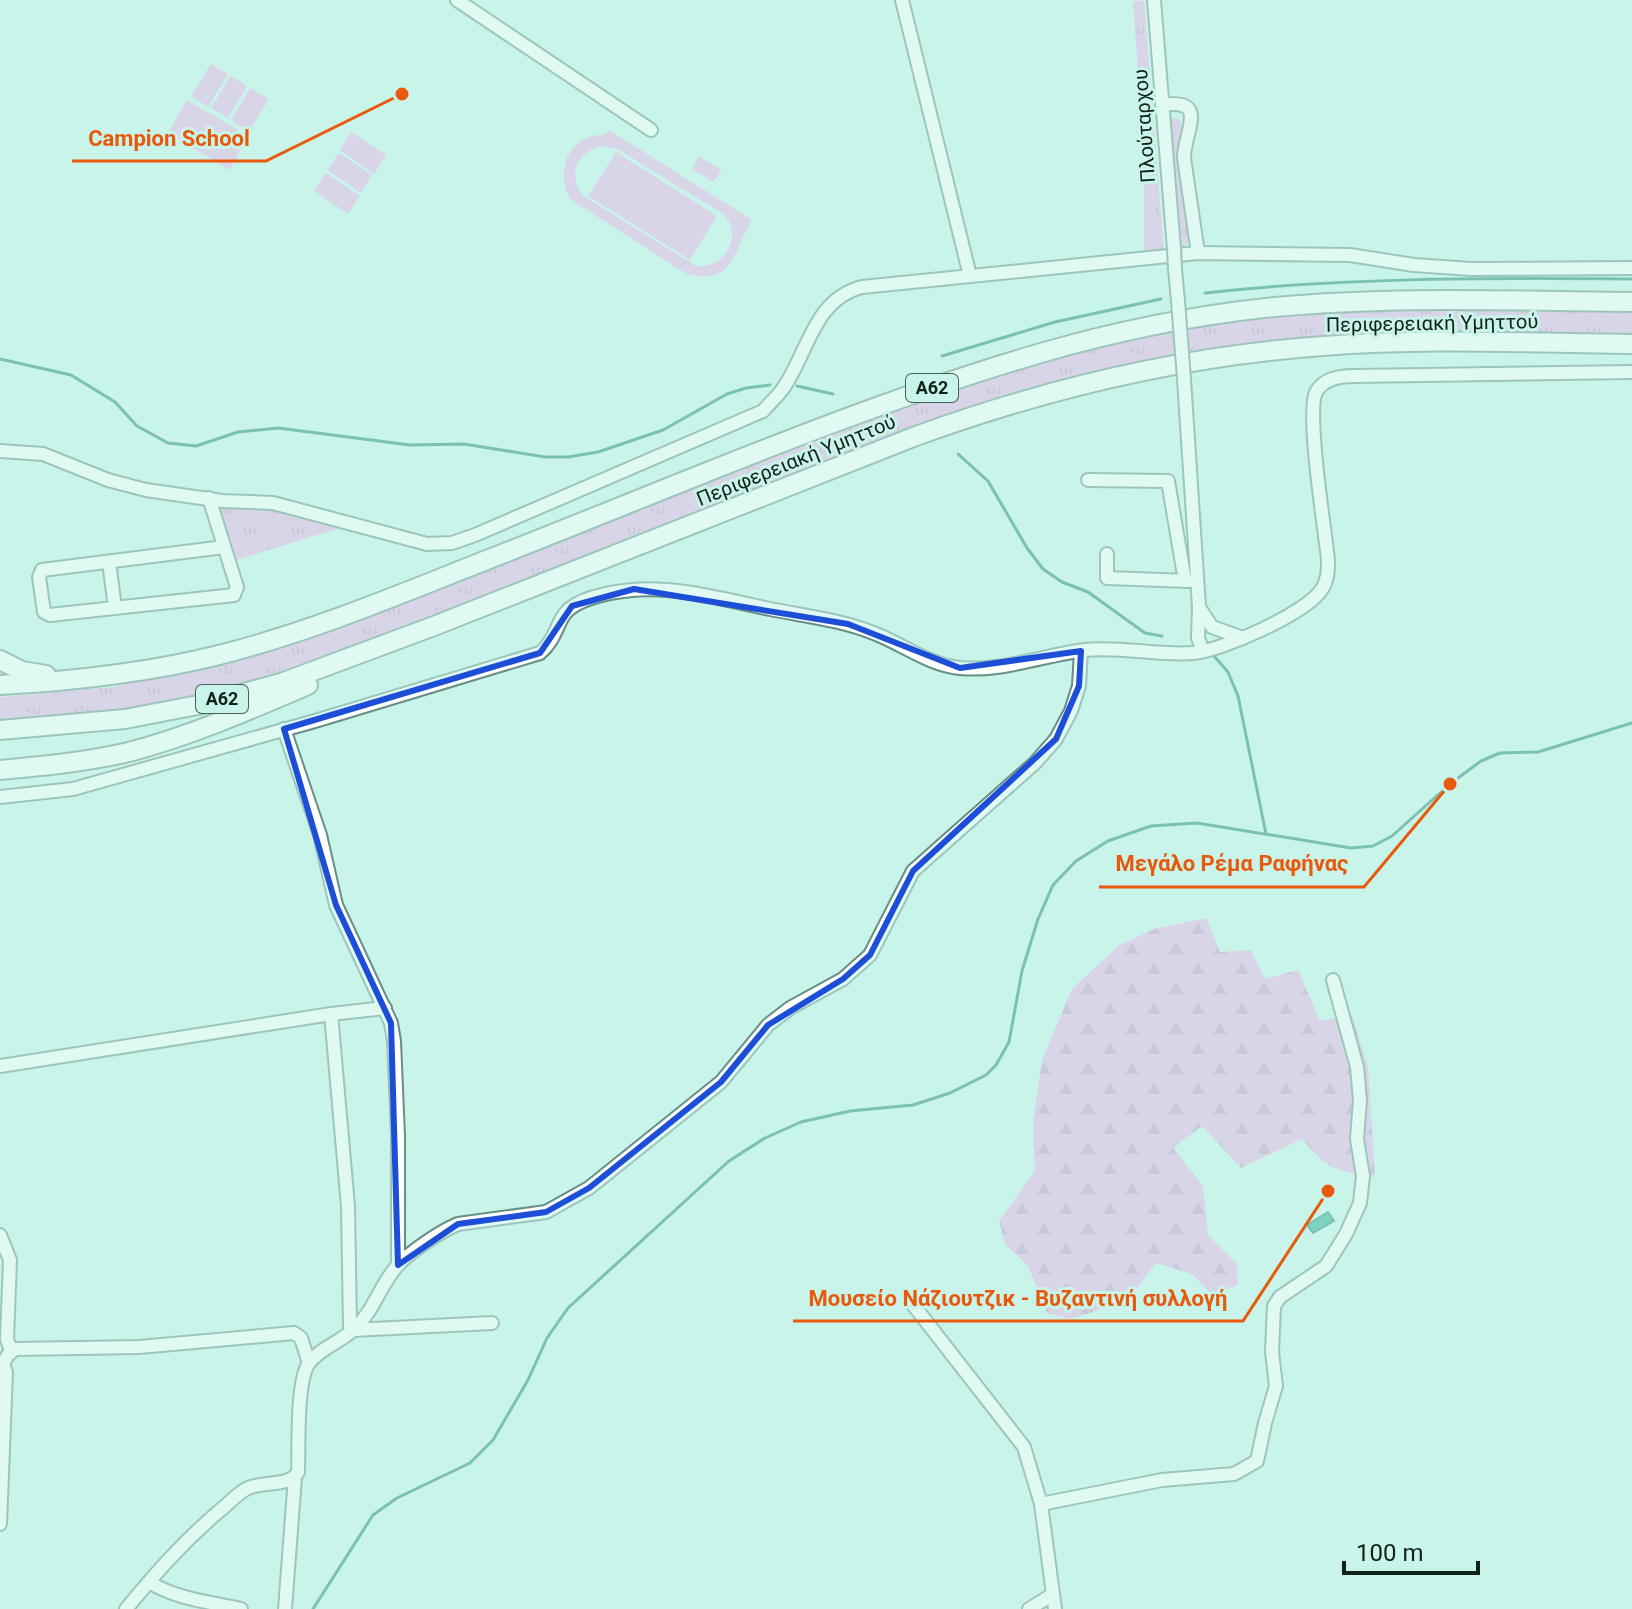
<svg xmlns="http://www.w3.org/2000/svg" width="1632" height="1609" viewBox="0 0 1632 1609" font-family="Roboto,sans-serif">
	<defs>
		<pattern id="grass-tufts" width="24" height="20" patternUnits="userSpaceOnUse" patternTransform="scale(2)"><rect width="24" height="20" fill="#edb0e7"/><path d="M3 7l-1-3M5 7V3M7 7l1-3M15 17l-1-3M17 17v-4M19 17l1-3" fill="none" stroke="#ca97c6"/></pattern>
		<pattern id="forest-firs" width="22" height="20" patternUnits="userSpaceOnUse" patternTransform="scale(2)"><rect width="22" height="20" fill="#edb0e7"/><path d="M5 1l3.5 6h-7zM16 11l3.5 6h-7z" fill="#ca97c6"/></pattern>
	</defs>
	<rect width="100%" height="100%" fill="#c9f4e9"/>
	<g fill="url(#grass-tufts)">
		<polygon points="1144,0 1164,252 1144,255 1144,151 1133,2"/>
		<polygon points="1171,118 1179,119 1183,128 1179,144 1181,178 1190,231 1190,240 1182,249"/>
		<polygon points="1392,308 1632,309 1632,335 1332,336 1216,348 1099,371 1042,386 930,422 479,600 297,667 235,686 117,711 0,722 0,697 113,687 229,662 289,644 469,577 806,441 977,378 1150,333 1270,315"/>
		<polygon points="257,504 340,528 230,562 217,508"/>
	</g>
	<path fill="url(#forest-firs)" d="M 1206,918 L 1220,952 L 1251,950 L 1265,979 L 1298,970 L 1320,1021 L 1352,1015 L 1368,1067 L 1375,1177 C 1336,1171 1328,1170 1302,1139 L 1241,1168 L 1202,1126 L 1173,1148 L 1203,1186 L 1208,1235 L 1237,1264 L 1238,1285 L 1212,1295 L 1192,1274 L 1156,1263 L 1128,1301 L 1070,1319 L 1047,1313 L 1028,1266 L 1005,1244 L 999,1221 L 1035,1171 L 1033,1123 L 1042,1060 L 1072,989 L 1118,946 L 1154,929 Z"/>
	<g fill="#edb0e7" fill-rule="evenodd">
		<polygon points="211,64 228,74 208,107 191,96"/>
		<polygon points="230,76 247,86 228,118 211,108"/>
		<polygon points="250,88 269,99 249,132 231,120"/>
		<polygon points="187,100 248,136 230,170 168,133"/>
		<path d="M 609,130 L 752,220 C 734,249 733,289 685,273 L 570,199 C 559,177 562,150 586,138 C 595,134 603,137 609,130 ZM 602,146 L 619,150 L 723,214 C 745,235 724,269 696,266 L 582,195 C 567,174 578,151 602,146 Z"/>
		<polygon points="351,132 386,155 374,174 340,150"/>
		<polygon points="616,152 717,216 690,260 588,196"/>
		<polygon points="339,153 372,175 361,193 327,170"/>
		<polygon points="699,156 722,170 713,182 692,169"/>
		<polygon points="326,173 360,196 348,214 314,191"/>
	</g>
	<polygon fill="#23ad96" stroke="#1e8372" stroke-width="2" points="1328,1212 1334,1221 1313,1233 1307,1225"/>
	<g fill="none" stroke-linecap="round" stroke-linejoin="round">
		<g stroke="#1e8372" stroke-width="3">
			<path d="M 1205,293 C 1347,277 1490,278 1632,279"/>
			<polyline points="942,356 1055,322 1161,299"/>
			<polyline points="0,359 71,375 115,402 137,426 168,443 196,446 238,432 278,428 410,445 464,444 545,457 568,457 598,452 663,430 727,394 746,388 770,385"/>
			<polyline points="797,386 833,394"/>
			<polyline points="958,454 988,481 1027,548 1043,569 1062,582 1088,592 1145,633 1162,636"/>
			<polyline points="1213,655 1228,672 1238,696 1266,834"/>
			<polyline points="313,1609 373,1515 397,1498 470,1463 493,1440 528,1380 547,1338 568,1308 729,1161 765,1138 801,1122 850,1111 913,1105 950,1093 986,1075 996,1065 1009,1042 1022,971 1038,919 1053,885 1076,861 1108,841 1151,826 1197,823 1351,848 1373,846 1392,836 1450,784 1481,761 1500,753 1538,752 1632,723"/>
		</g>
		<defs>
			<g id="minor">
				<polyline points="457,0 651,130"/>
				<polyline points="902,0 970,276"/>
				<polyline points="1154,0 1174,249"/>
				<path d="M 1162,105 C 1210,98 1184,131 1184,158 L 1198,253"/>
				<polyline points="1175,269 1178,301"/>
				<polyline points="1184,379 1199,607 1198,638 1203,651"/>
				<path d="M 0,451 L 43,454 L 108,480 L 146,490 L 222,501 L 273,503 L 427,544 L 452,543 L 475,535 L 763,411 C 770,403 778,396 784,387 C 808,352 814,299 862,287 L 1198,253 L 1350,255 L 1414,265 L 1471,269 L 1632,268"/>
				<polyline points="1088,480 1168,481 1185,581"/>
				<polyline points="209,498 237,587 234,595 50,615 44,612 39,577 42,570 224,547"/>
				<polyline points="1107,554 1107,578 1189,581"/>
				<polyline points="109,562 115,608"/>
				<polyline points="1199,607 1212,627 1243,638"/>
				<polyline points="284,729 320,835 336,905 391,1023 394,1041 398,1136 398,1265"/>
				<path d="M 0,797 L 73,789 L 315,721 L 540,653 C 552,643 555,631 562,618 C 572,598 612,592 632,590 C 677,586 726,600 770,609 C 805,616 843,620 876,634 C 904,645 929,665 960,668 C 1002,672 1044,655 1085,650 C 1121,646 1158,656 1194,653 C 1223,650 1307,613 1322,589 C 1328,580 1328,569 1328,560 C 1325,530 1306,414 1316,392 C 1324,378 1340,376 1354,376 L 1632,372"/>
				<polyline points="331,1014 348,1206 350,1326 353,1330 492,1323"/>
				<polyline points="0,1066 331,1014 385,1008"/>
				<polyline points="0,1235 10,1260 7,1339 11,1351"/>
				<polyline points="911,1302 1024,1447 1041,1504 1055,1609"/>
				<polyline points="1041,1504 1162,1480 1234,1474 1257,1461 1265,1423 1276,1386 1272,1352 1274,1306 1280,1297 1326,1266 1346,1234 1360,1203 1363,1176 1357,1139 1360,1100 1357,1067 1333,980"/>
				<polyline points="0,1524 6,1372 3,1365 7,1356 15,1349 139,1347 294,1333 301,1338 309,1363"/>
				<path d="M 149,1582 C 176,1599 210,1602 241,1609"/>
				<path d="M 126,1609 C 156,1573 181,1544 217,1513 C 227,1505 236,1495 246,1489 C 262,1480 289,1488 298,1472 C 299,1449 296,1381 309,1363 C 319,1349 340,1342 353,1330 C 374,1312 380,1284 398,1265 C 411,1251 441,1231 458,1224 L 546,1212 L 589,1188 L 721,1082 L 768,1025 L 790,1008 L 843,979 L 870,955 L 913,871 L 1035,763 L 1056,739 L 1071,711 L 1079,686 L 1081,651"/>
				<polyline points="285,1609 295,1477"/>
				<polyline points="1029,1609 1052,1595"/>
			</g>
			<g id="highway">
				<polyline points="0,660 22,671 46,675"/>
				<path d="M 0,685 C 74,681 147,673 219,655 C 318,630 412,589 507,552 C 683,483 859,406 1041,353 C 1117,331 1196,315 1275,307 C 1393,296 1513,301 1632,302"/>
				<path d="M 0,730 L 125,719 L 203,704 L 281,683 L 434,626 L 916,436 C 1048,388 1183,356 1323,346 C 1426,338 1529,343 1632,344"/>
				<path d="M 0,770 C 43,766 86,762 129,752 C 190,736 250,710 308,685"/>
			</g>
		</defs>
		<use href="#minor" stroke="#678f85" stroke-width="16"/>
		<use href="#highway" stroke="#678f85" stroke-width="22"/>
		<use href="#minor" stroke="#fff" stroke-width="12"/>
		<use href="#highway" stroke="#fff" stroke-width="18"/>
		<defs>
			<g id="minor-bridge">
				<polyline points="1174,249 1175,269"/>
				<polyline points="1178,301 1184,379"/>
			</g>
		</defs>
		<use href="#minor-bridge" stroke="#678f85" stroke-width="16" stroke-linecap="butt"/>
		<use href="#minor-bridge" stroke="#fff" stroke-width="12"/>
	</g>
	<path d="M0 0H1632V1609H0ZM 634,589 L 848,624 L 960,668 L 1081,651 L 1079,686 L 1056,739 L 913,871 L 870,955 L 843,979 L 768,1025 L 721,1082 L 589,1188 L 546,1212 L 458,1224 L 398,1265 L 391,1023 L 336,905 L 284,729 L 540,653 L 572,606 Z" fill="#c9f4e9" fill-opacity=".55" fill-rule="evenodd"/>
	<path fill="none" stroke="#1d4ed8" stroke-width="6" stroke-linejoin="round" d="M 634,589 L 848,624 L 960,668 L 1081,651 L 1079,686 L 1056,739 L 913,871 L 870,955 L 843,979 L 768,1025 L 721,1082 L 589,1188 L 546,1212 L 458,1224 L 398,1265 L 391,1023 L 336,905 L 284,729 L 540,653 L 572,606 Z"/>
	<g text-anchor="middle" stroke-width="6" stroke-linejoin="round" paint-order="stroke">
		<g fill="#c9f4e9" stroke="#48605a" stroke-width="2">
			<rect x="906" y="374" width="52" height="28" rx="6"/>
			<rect x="196" y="685" width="52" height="28" rx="6"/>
		</g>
		<g font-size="18" font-weight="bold" fill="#11211d">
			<text x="932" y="394">Α62</text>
			<text x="222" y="705">Α62</text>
		</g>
		<g font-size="20" fill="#11211d" stroke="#c9f4e9">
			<text transform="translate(1144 126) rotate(-94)" y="7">Πλούταρχου</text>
			<text transform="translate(1432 323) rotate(-1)" y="7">Περιφερειακή Υμηττού</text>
			<text transform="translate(796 460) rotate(-22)" y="7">Περιφερειακή Υμηττού</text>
		</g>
	</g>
	<path fill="none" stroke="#e8590c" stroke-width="3" d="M402 94L266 161H72M1450 784L1364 887H1099M1328 1191L1243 1321H793"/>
	<g fill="#e8590c" stroke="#c9f4e9" stroke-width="3">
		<circle cx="402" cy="94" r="8"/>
		<circle cx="1450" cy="784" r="8"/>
		<circle cx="1328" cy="1191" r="8"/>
	</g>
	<g font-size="22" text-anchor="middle" font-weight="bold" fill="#e8590c" stroke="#c9f4e9" stroke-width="6" stroke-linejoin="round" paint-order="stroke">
		<text x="169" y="146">Campion School</text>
		<text x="1232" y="871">Μεγάλο Ρέμα Ραφήνας</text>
		<text x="1018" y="1306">Μουσείο Νάζιουτζικ - Βυζαντινή συλλογή</text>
	</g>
	<path d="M1344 1561v12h134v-12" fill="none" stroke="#11211d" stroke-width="4"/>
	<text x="1356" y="1561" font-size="24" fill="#11211d" stroke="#c9f4e9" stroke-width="6" paint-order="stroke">100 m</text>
</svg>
